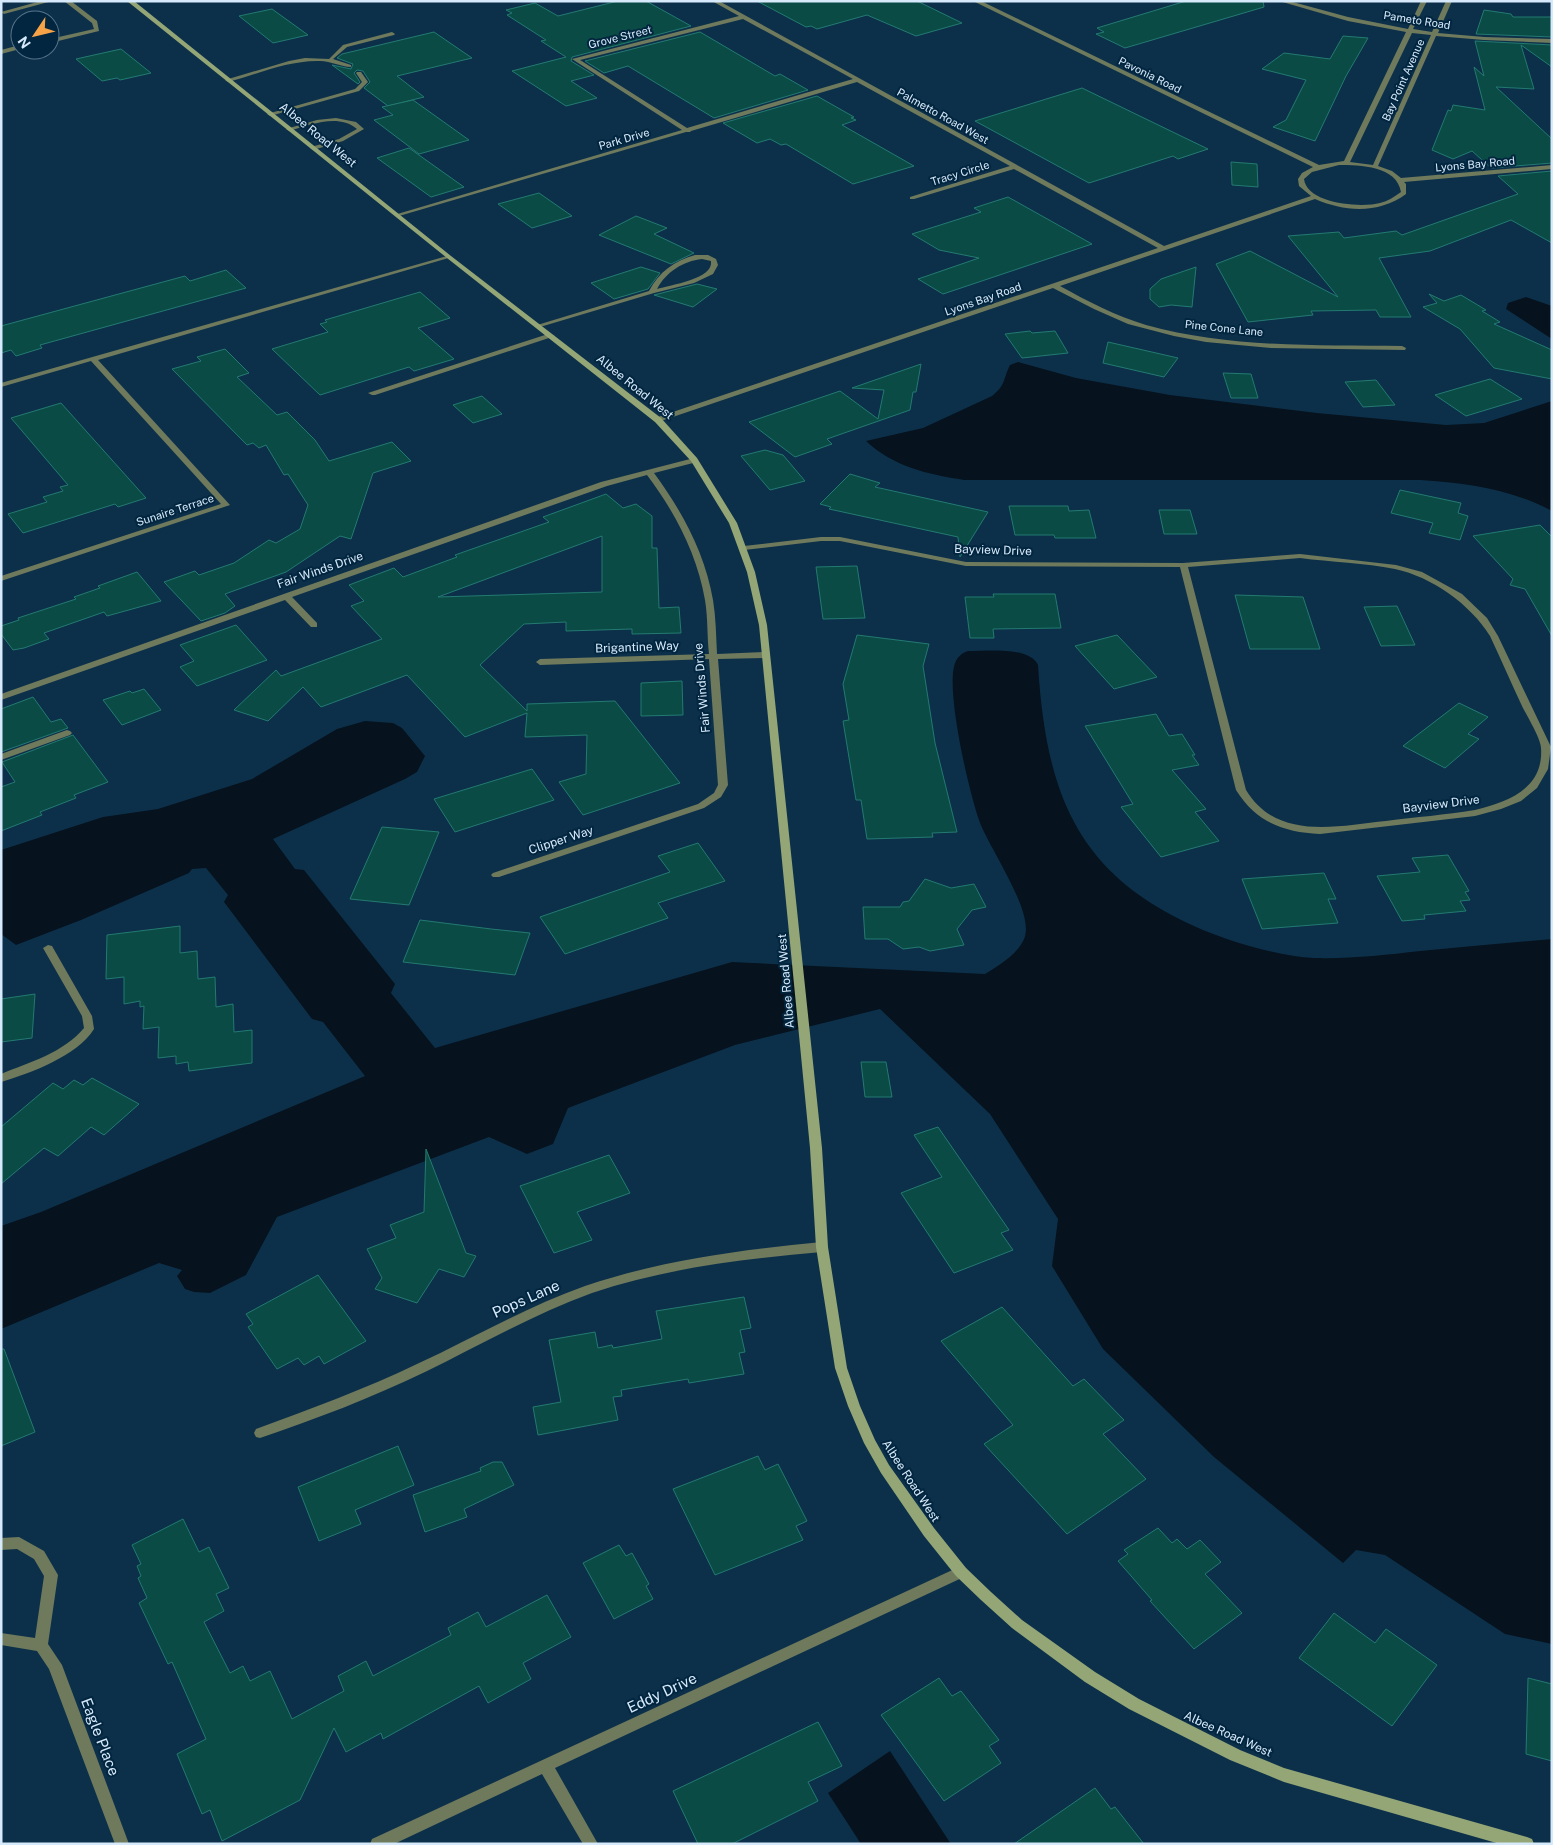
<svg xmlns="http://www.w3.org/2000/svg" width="1553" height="1845" viewBox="0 0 1553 1845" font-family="'Public Sans',sans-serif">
	<rect width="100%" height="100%" fill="#0d304a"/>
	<g fill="#06131e">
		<polygon points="1526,297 1552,306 1552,339 1506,309 1508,303"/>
		<path d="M 1018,362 L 1076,378 L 1170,395 L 1317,413 L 1446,425 L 1484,423 L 1552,401 L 1552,511 C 1511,489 1466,483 1420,480 L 964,480 C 927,474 894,467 866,441 L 923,428 L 992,396 C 1006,385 1003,379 1010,365 Z"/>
		<path d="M 968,651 C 987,651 1029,646 1038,665 C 1046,789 1074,872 1194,926 C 1227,941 1278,956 1314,958 C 1350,959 1385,955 1420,951 C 1464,947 1508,943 1552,939 L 1552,1644 L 1505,1634 L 1385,1555 L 1356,1550 L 1343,1563 L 1214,1457 L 1103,1349 L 1052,1266 L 1058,1219 L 990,1114 L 880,1009 L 735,1045 L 568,1108 L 553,1144 L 527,1154 L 489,1137 L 277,1217 L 246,1275 L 210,1293 L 194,1292 L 185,1289 L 177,1276 L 182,1270 L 159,1263 L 1,1329 L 1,1226 L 41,1212 L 365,1076 L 323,1022 L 312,1019 L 224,902 L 228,895 L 206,868 L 192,869 L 189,873 L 81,920 L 16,945 L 1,934 L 1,850 L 103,817 L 158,809 L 252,779 L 337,729 L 365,721 L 393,723 L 402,728 L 425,756 L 417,772 L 405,779 L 273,839 L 295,869 L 304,870 L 395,984 L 391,993 L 435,1048 L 732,962 L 985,974 C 999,965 1017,955 1024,939 C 1036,913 988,847 979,820 C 969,792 945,689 955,663 C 958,656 962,653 968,651 Z"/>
		<polygon points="890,1751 951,1844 861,1844 828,1793"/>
	</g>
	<g fill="#0b4b45" stroke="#237a71" fill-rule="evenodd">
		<polygon points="618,1 646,1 691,26 572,57 571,61 594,75 571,81 597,98 566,106 512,71 566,57 541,41 546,40 507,15 512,13 506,10 535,3 558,16"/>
		<polygon points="757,1 917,1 962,23 916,36 867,15 817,29 811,26 806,27"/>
		<polygon points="1186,1 1263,1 1264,7 1125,48 1096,34 1104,32 1097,28"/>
		<polygon points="272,9 308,35 273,43 239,16"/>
		<polygon points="1484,10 1511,14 1513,17 1552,17 1552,37 1476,34"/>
		<polygon points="434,32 472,58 397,76 424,97 388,106 364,88 370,82 363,71 357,70 354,73 360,82 358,84 332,65 351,69 353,64 337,58 342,54"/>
		<polygon points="700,32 775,76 780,74 808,90 714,118 628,66 604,73 585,61"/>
		<polygon points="1343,36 1368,38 1346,76 1315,141 1273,127 1286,120 1306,80 1262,69 1284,53 1330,59"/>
		<polygon points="1475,41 1552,45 1552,67 1521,45 1534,89 1496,87 1552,139 1552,163 1491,168 1472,151 1453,159 1432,150 1448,110 1451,111 1453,105 1485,110 1474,67 1484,76"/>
		<polygon points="121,49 151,73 120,80 117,78 102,81 76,59"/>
		<polygon points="1082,88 1181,136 1208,149 1178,159 1173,156 1089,183 975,121"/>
		<polygon points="817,96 854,117 851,118 856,120 842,125 914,166 853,184 786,144 781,145 770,139 757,143 723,123"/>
		<polygon points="413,100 469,140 419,154 374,120 393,115 382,107"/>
		<polygon points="409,148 464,187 431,197 377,158"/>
		<polygon points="1231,162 1257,164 1258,187 1232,185"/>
		<polygon points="1552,171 1552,243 1511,220 1430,251 1379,258 1411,317 1380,317 1376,310 1311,311 1313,315 1248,322 1216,264 1250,251 1338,297 1288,236 1339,232 1344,238 1396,231 1402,235 1518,194 1498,176"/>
		<polygon points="539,193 572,216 532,228 498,204"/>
		<polygon points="1008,197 1092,244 943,294 918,279 979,258 939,250 912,234 981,212 974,208"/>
		<polygon points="636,216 667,228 654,234 694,253 671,264 599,235"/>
		<polygon points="641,267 660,273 648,289 614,299 591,283"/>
		<polygon points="1196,267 1192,307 1171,305 1159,307 1150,299 1150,289 1161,279"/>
		<polygon points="226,270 246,288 40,345 42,348 16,356 11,350 1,353 1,326 185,276 190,281"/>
		<polygon points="697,284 717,289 693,307 654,295"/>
		<polygon points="420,292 450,318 418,328 454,359 414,371 409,367 320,395 272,349 328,332 320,324 327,322 325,320"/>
		<polygon points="1429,294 1444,301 1461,295 1486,310 1482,311 1500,322 1494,324 1552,350 1552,379 1494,368 1460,329 1423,307 1437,303"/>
		<polygon points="1030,331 1032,333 1055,331 1068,353 1022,358 1005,334"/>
		<polygon points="1108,342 1178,358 1164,377 1103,363"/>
		<polygon points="225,349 249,373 237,377 277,415 287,412 315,440 329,461 392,442 411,461 373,473 351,539 340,536 286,572 225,594 235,606 225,613 201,621 164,582 195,571 199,575 234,563 269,540 276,543 300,529 308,505 288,474 284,475 266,445 259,448 253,443 247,445 172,369 201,361 197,357"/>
		<polygon points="921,364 916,392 913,392 910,410 827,439 832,444 795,457 749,422 840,391 878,419 884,390 852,388"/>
		<polygon points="1223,373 1251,374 1258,398 1231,398"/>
		<polygon points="1490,379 1522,399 1466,416 1435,395"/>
		<polygon points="1376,380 1395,405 1363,407 1345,382"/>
		<polygon points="482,396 502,414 473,423 453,405"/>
		<polygon points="61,403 146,498 118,507 115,504 23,533 8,514 47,502 43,497 63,491 60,487 68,485 11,418"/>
		<polygon points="765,450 783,455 805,481 770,490 741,456"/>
		<polygon points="850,474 880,483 875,487 988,512 960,557 958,537 829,509 831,507 820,504"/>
		<polygon points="1400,490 1461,503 1458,513 1468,516 1460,540 1429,533 1433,523 1391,513"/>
		<path d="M 606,494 L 623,508 L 636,504 L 652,516 L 652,548 L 657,548 L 659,608 L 679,607 L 681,633 L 632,634 L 632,629 L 566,631 L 566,622 L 524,624 L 480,665 L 527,711 L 527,704 L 615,701 L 680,783 L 583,815 L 559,782 L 586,774 L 587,735 L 525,737 L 527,713 L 465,737 L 407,675 L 321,707 L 303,687 L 268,721 L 234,710 L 276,670 L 281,676 L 382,639 L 351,606 L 364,601 L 349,585 L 394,568 L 403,577 L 457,557 L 455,555 L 549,522 L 543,517 ZM 602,536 L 602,592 L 438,597 Z"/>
		<polygon points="1009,506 1068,506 1069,511 1089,510 1096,538 1055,538 1054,535 1015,535"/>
		<polygon points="1159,510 1190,510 1197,534 1164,534"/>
		<polygon points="1540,525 1552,537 1552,636 1525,589 1510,585 1513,579 1473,536"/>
		<polygon points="857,566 865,618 823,619 816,567"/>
		<polygon points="137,572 161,601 107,616 104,612 44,633 49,639 24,648 13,650 1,634 1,626 19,620 18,618 76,599 74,597 100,588 98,586"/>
		<polygon points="993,594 1055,594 1061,628 993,629 994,638 970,638 965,597 994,597"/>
		<polygon points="1235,595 1303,597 1320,649 1250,649"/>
		<polygon points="1397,606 1415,645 1381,646 1364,607"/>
		<polygon points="236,625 267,660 197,686 180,667 194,661 180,645"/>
		<polygon points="857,635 929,644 923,666 935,743 957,832 932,833 933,837 867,839 861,800 856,800 843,721 849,720 843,684"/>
		<polygon points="1117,635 1157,677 1114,689 1075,646"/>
		<polygon points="682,681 683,715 641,716 641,683"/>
		<polygon points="144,689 161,710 122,725 103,700 130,691 132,693"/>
		<polygon points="33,697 51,722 61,719 68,728 1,752 1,709"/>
		<polygon points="1459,703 1488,717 1468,734 1479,739 1445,768 1403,746"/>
		<polygon points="1156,714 1169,736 1182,734 1195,755 1192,755 1199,765 1172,770 1206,809 1195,812 1219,841 1161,857 1121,807 1133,804 1085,726"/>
		<polygon points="73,735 108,782 74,795 76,798 40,812 42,815 1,831 1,787 15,782 2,762"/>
		<polygon points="532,769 554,800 455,832 434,799"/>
		<polygon points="382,827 439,832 409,905 350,899"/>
		<polygon points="698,843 725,881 658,903 668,918 565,954 540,917 670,872 658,856"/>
		<polygon points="1448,855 1469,891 1465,892 1470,900 1460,901 1466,911 1424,915 1425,919 1402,921 1377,876 1420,872 1412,858"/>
		<polygon points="1324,873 1336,899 1328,899 1338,923 1262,929 1242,879"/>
		<polygon points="925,879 951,888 974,884 986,907 972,910 957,929 964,945 930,951 919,947 903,949 888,939 865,939 863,907 900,907 903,902 909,901"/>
		<polygon points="420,920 491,929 530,933 515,975 403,962"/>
		<polygon points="180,926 180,953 197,951 198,979 215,977 216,1007 233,1004 234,1032 252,1030 252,1063 189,1071 188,1062 176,1064 176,1056 158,1058 159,1027 143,1029 144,1006 140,1007 140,1001 124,1004 124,977 106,979 107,935"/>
		<polygon points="35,994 32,1038 1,1042 1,999"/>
		<polygon points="861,1062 886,1062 892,1097 865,1097"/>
		<polygon points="92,1078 139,1104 104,1135 91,1127 58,1156 44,1148 1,1184 1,1127 53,1083 63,1089 74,1080 83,1085"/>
		<polygon points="938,1127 1009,1230 1001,1233 1013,1250 954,1273 901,1193 942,1177 914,1135"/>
		<polygon points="426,1149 466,1253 476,1256 464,1277 439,1269 417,1303 375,1289 382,1278 367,1249 396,1238 390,1225 424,1212"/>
		<polygon points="609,1155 630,1193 577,1212 592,1240 554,1253 520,1186"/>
		<polygon points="318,1275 366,1341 324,1364 319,1356 304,1365 298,1358 277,1369 248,1327 253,1324 246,1314"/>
		<polygon points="744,1297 751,1328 740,1330 745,1352 739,1353 744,1374 689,1383 688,1379 621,1390 622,1396 613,1397 618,1420 538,1435 533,1407 561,1402 549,1340 595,1332 598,1348 612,1345 613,1348 662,1339 656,1311"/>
		<polygon points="1002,1307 1073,1386 1084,1379 1124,1420 1103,1434 1146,1479 1067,1534 984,1444 1013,1425 941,1341"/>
		<polygon points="1,1349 4,1349 35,1432 1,1446"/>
		<polygon points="398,1446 414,1485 355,1510 361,1524 319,1541 298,1487"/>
		<polygon points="758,1456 765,1470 778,1464 807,1521 796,1526 803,1540 715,1575 673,1489"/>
		<polygon points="493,1462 502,1462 514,1485 464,1509 467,1517 425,1532 413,1495 481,1471 480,1468"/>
		<polygon points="183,1519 199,1552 209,1547 229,1588 216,1594 224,1611 204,1622 230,1673 243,1666 250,1681 270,1671 292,1719 344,1691 338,1676 366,1661 373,1676 451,1635 448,1628 478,1612 486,1627 547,1595 571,1637 523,1663 531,1679 488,1703 479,1686 383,1739 381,1733 346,1752 334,1728 300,1800 222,1841 210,1810 202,1814 177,1754 206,1739 172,1662 168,1664 139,1603 147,1598 138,1578 141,1576 137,1566 141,1564 132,1545"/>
		<polygon points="1158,1528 1172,1543 1177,1539 1187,1549 1200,1540 1221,1562 1205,1574 1242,1613 1194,1649 1150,1601 1152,1600 1118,1561 1128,1554 1124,1550"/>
		<polygon points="619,1545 626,1556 632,1553 649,1584 646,1586 653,1599 614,1619 583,1563"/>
		<polygon points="1334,1613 1375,1643 1386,1629 1437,1665 1392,1726 1299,1658"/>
		<polygon points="939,1678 952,1696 961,1691 999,1740 989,1746 1001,1763 944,1801 881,1715"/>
		<polygon points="1528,1678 1552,1684 1552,1761 1526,1754"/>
		<polygon points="818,1722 842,1766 808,1782 818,1801 732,1844 698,1844 673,1791"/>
		<polygon points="1095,1788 1111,1809 1115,1807 1144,1844 1014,1844"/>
	</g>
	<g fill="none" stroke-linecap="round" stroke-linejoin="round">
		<g fill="#6f7a5d" fill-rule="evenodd">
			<polygon points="41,1 52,1 4,14 1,12"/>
			<polygon points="64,1 71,1 97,21 99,31 50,43 50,39 94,29 92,23"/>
			<path d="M 392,32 L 395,34 L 394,35 L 347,47 L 333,59 L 351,65 L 351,67 C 341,67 331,61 320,61 C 289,60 258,74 228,82 L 225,80 L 289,61 L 305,58 L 329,59 L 343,45 Z"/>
			<polygon points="20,45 20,49 1,54 1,50"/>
			<polygon points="357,72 361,72 368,82 359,91 270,116 267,114 355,89 362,82 356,73"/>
			<path d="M 336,118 L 356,122 L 364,129 L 343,141 L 313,150 L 310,148 L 311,147 L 339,139 L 357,129 C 338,113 310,125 289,131 L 286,129 L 317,120 Z"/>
			<path d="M 695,255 L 708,255 L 716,259 L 718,265 L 713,274 L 694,283 L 654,293 L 540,327 L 534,326 L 649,291 C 659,272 674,261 695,255 ZM 702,259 L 711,261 C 714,279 670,285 657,289 C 666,272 683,261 702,259 Z"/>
			<polygon points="548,334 555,336 375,395 372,395 368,393"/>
		</g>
		<g fill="#6f7a5d" fill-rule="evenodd">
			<path d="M 712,1 L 719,1 L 1164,246 L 1311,196 L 1299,186 L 1298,179 L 1302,173 L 1313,167 L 973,1 L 981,1 L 1319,165 L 1344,161 L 1406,32 L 1348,21 L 1279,1 L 1289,1 L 1348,17 L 1408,29 L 1421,1 L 1427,1 L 1413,29 L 1432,32 L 1446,1 L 1452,1 L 1438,33 L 1484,37 L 1552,39 L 1552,43 L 1484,40 L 1436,36 L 1378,166 L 1392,171 L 1401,178 L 1552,165 L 1552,169 L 1404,182 L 1406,184 L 1406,194 C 1379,214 1345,212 1315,199 L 1060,286 C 1087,301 1116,316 1146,325 C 1229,348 1317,345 1402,346 L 1406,348 L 1405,350 L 1271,348 L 1206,342 L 1174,336 L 1128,324 L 1094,309 L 1053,288 L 658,422 L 655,422 L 655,418 L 1158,248 L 1014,169 L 914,199 L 910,199 L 910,197 L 1010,166 L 857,82 L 691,131 L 690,132 L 686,132 L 399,216 L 394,215 L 682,130 L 572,59 L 739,16 ZM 743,19 L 853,79 L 687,128 L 580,60 ZM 1412,33 L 1431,35 L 1373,165 L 1350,162 ZM 1339,165 C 1360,165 1397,166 1401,192 C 1394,197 1388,201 1380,203 C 1361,208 1307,204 1304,179 L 1312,172 Z"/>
			<polygon points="447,256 452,257 98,360 230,505 1,581 1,576 221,504 91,361 1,387 1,383"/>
			<path d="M 694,458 L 698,460 L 697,462 L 654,473 C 682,511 705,553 713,600 C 716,618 716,636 717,654 L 766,652 L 770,655 L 766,658 L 718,659 L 728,785 L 721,797 L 704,808 L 499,877 L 493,877 L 491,875 L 493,873 L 698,804 L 714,793 L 718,785 L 709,659 L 540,665 L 536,662 L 540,659 L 709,654 C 707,636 708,618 705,600 C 697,554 675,512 647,475 L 607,486 L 292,597 L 317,623 L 317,627 L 311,627 L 285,600 L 1,700 L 1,694 L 601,482 Z"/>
			<path d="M 821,537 L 840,537 L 966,562 L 1183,563 L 1300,554 L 1396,565 L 1422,572 L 1462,594 L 1487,618 L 1498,636 L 1551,747 L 1548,769 L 1537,788 L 1521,801 L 1501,809 L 1475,816 L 1320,834 C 1283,832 1256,822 1236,790 L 1180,567 L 966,566 L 840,541 L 821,541 L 744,550 L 740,548 L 744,546 ZM 1300,558 C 1331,562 1365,563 1395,569 C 1432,577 1470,604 1490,636 C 1501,659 1511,683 1522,706 C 1527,716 1541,739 1541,748 C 1544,789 1507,802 1475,810 C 1445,815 1416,817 1386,821 C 1337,826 1277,841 1246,790 L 1188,567 Z"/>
			<polygon points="67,730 70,731 72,733 70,735 1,760 1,754"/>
			<path d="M 48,945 L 52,946 L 92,1016 L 94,1029 C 77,1056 31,1073 1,1082 L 1,1074 C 30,1062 63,1053 84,1028 L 82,1016 L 43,948 Z"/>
			<path d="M 822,1242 L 826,1244 L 828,1247 L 826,1250 L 822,1252 C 744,1259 666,1268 592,1293 C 534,1314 480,1345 425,1372 C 371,1398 316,1419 260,1438 L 256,1437 L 254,1433 L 256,1429 C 310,1409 365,1389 417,1364 C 473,1338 526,1307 585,1286 C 662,1260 741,1250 822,1242 Z"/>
			<polygon points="19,1537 44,1551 58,1575 48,1644 62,1665 129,1844 115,1844 49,1669 37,1651 1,1645 1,1633 35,1638 44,1576 34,1559 17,1549 1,1550 1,1538"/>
			<polygon points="961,1566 966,1568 968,1572 966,1576 555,1768 598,1844 583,1844 542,1774 394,1844 370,1844 372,1839"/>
		</g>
		<polygon fill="#94a676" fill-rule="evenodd" points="127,1 134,1 451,256 661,418 697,458 737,523 755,572 767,625 822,1148 828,1247 847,1368 860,1406 875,1440 889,1465 934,1528 966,1568 991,1592 1022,1620 1095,1672 1139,1699 1240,1750 1284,1768 1527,1837 1532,1839 1534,1844 1500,1844 1284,1782 1230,1760 1129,1709 1085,1682 1012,1628 981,1600 956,1576 924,1536 881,1473 864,1443 848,1406 835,1368 816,1247 810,1148 759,625 747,572 729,523 691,461 655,422 447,258"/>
	</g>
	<g text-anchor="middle" stroke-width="4" stroke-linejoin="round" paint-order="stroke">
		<g font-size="11" fill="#d7eafb" stroke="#02263f">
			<text transform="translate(1417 20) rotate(9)" y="4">Pameto Road</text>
			<text transform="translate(620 37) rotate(-14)" y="4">Grove Street</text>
			<text transform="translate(1150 75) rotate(26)" y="4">Pavonia Road</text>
			<text transform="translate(1403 80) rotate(-66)" y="4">Bay Point Avenue</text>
			<text transform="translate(943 116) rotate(29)" y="4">Palmetto Road West</text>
			<text transform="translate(624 139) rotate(-16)" y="4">Park Drive</text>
			<text transform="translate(1475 164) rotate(-5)" y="4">Lyons Bay Road</text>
			<text transform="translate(960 173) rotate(-17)" y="4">Tracy Circle</text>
			<text transform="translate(983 299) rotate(-19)" y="4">Lyons Bay Road</text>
			<text transform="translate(1224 328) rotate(6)" y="4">Pine Cone Lane</text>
			<text transform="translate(175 510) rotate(-18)" y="4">Sunaire Terrace</text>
		</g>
		<g font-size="12" fill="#d7eafb" stroke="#02263f">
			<text transform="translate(318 135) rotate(39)" y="4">Albee Road West</text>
			<text transform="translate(635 387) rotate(39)" y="4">Albee Road West</text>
			<text transform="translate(993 550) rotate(2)" y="4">Bayview Drive</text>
			<text transform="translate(320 570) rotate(-19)" y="4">Fair Winds Drive</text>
			<text transform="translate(637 647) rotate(-2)" y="4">Brigantine Way</text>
			<text transform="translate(702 688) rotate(-95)" y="4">Fair Winds Drive</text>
			<text transform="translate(1441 804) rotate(-7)" y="4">Bayview Drive</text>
			<text transform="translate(561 840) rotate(-18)" y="4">Clipper Way</text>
			<text transform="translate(786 981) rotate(-95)" y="4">Albee Road West</text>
			<text transform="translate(911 1481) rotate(57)" y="4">Albee Road West</text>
			<text transform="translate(1228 1734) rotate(24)" y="4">Albee Road West</text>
		</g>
		<g font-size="15" fill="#d7eafb" stroke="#02263f">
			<text transform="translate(526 1299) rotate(-24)" y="5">Pops Lane</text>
			<text transform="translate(662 1693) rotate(-25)" y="5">Eddy Drive</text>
			<text transform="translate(100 1737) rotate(69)" y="5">Eagle Place</text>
		</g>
	</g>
	<rect width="1553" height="1845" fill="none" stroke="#d7eafb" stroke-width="5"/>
	<g transform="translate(35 35) rotate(235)"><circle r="24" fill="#02263f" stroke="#57748a"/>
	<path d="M0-4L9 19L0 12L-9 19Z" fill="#f6a247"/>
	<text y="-8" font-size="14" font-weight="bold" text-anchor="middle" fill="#d7eafb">N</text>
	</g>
</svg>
